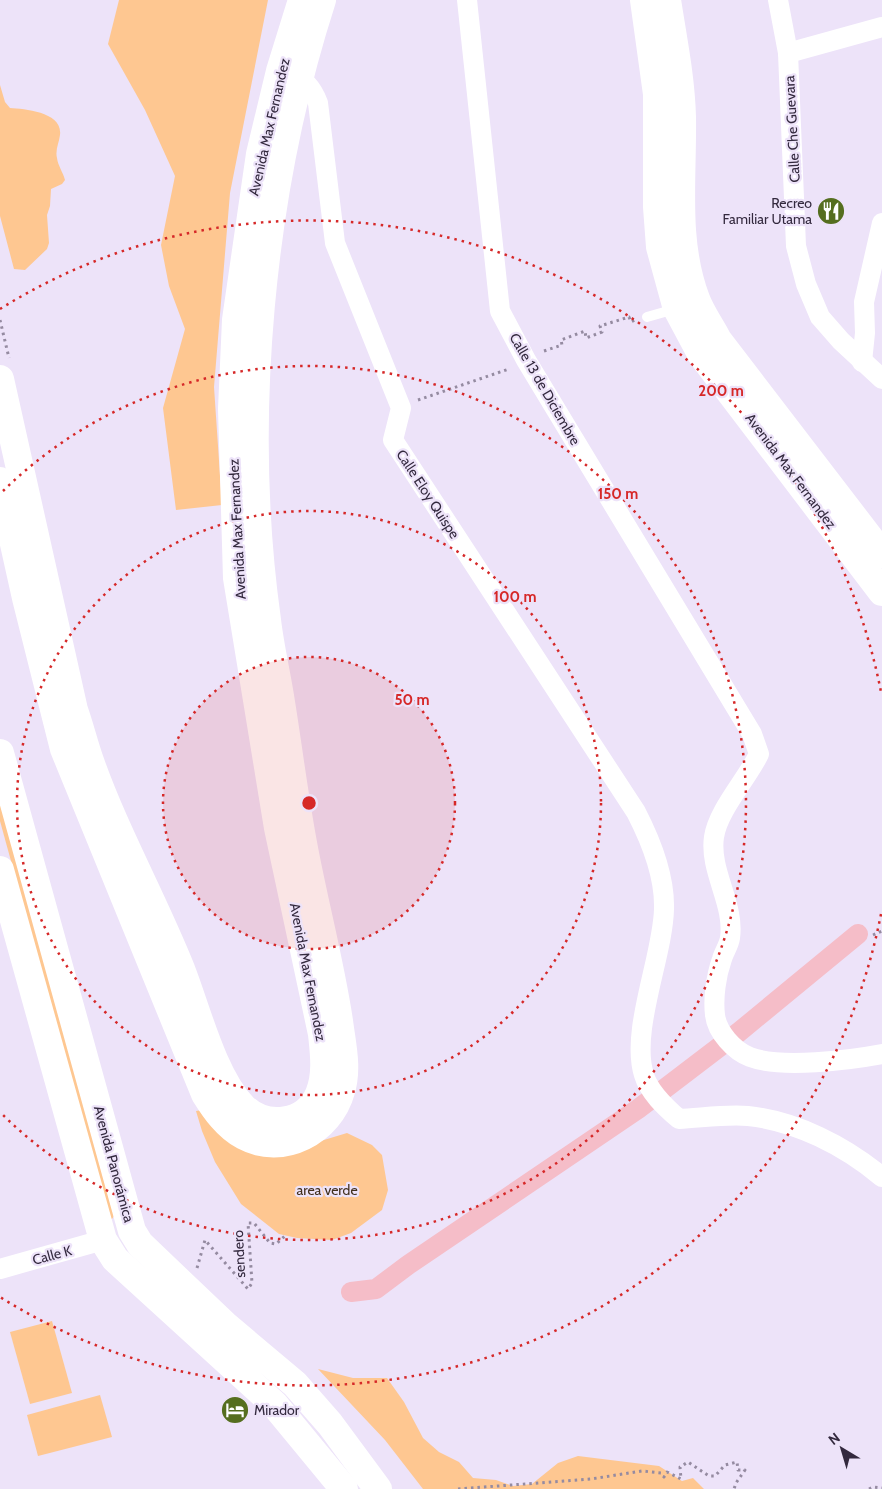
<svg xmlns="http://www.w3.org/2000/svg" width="882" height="1489" viewBox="0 0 882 1489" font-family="Cabin,sans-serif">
	<rect width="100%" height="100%" fill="#ede3f9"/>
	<g fill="#fec791">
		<polygon points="119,0 268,0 230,193 214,387 222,505 176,510 163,408 185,329 169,286 161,245 175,176 145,110 108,44"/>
		<path d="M 0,85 L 5,102 L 10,108 C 25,109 63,112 60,135 C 59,143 55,150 57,158 C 58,166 63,172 65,180 L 62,184 L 51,189 L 50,206 L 47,215 L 49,243 L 47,249 L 25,270 L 14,269 L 0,216 Z"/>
		<polygon points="0,802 114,1216 112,1219 109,1218 0,821"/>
		<polygon points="214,1108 314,1143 347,1133 372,1145 382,1155 388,1190 382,1210 351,1233 332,1240 297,1238 279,1234 241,1204 215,1162 202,1131 196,1111"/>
		<polygon points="52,1321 72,1393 30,1404 10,1332"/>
		<polygon points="318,1369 353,1378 387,1378 404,1402 423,1438 439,1452 459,1462 473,1478 496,1480 513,1486 532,1484 558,1463 578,1456 659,1466 682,1481 693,1478 704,1489 423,1489 385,1440"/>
		<polygon points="100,1395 112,1437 38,1456 27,1415"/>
	</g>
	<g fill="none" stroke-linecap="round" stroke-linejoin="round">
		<polyline stroke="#f5bdc8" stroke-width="20" points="351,1292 376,1289 408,1265 638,1109 739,1032 858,934"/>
		<g stroke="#958ba1" stroke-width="3" stroke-dasharray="2.5 4" stroke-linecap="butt">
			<polyline points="0,320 9,358"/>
			<polyline points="544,351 562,345 561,340 585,331 586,338 602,332 600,326 629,317 631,322 635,320"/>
			<polyline points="418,400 509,369"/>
			<polyline points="873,935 882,931"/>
			<polyline points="197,1268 205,1240 248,1289 252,1283 248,1223 254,1223 270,1243 276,1244 286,1235"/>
			<polyline points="458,1489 591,1479 642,1471 661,1473 664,1477 667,1472 681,1479 680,1467 688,1462 709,1476 715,1476 725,1465 737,1462 738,1470 745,1470 736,1483 734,1489"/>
			<polyline points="869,1489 873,1487 882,1488"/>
		</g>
		<polyline stroke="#fff" stroke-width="10" points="647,317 675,309"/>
		<g stroke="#fff" stroke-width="20">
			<path d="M 467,0 L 500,311 L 526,360 L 752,734 L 759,754 C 747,779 718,810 714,837 C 709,871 735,904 730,938 C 729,945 724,952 722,959 C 716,976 713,998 715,1015 C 717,1032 734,1051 750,1057 C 781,1069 850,1060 882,1054"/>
			<polyline points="778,0 788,53 796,246 806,284 820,317 841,341 882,379"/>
			<polyline points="788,53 882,27"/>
			<path d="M 289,74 C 305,79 312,88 318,103 L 335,243 L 401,408 L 393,440 L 636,812 C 651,841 665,876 664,909 C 663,956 630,1031 644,1075 C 649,1092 665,1107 679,1119 C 701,1118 726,1114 748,1116 C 796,1121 845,1146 882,1177"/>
			<polyline points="862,362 865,333 864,302 882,223"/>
			<polyline points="0,1269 103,1240"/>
		</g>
		<g stroke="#fff" stroke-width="28">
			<polyline points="0,753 132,1231 140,1244 225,1325 295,1384 330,1424 378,1489"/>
			<polyline points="0,870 103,1240 115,1259 274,1404 344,1489"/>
		</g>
		<g stroke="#fff" stroke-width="28">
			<polyline points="644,0 657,94 657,207 660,247 677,309 701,354 882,592"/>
			<path d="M 667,0 C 673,39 681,78 682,117 C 683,179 674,241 696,299 C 701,313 711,326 718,340 L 882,554"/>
			<path d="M 0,379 L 74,710 C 80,727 84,744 90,761 C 115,832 153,899 181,969 C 197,1010 213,1076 243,1107 C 267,1130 306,1124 319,1094 C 327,1075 324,1053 322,1034 L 278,828 L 237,578 L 232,409 L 236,320 L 260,154 L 280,71 L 302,0"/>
			<path d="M 0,481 L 26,598 L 64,749 L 205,1094 C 215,1110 227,1127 244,1136 C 283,1157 330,1131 341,1091 C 348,1068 342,1045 339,1021 C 330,961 314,903 303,843 C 294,795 288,745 280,696 C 276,671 270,646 267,620 C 239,420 260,192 322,0"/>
		</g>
	</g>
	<circle cx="309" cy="803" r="146" fill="#d62828" fill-opacity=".12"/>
	<g fill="none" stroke="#d62828" stroke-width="2.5" stroke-dasharray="2.5 5">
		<circle cx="309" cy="803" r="146"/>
		<circle cx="309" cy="803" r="292"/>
		<path d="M3 491A437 437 0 1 1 3 1115"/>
		<path d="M881 914A583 583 0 0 1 0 1297M0 309A583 583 0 0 1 881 692"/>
	</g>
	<defs>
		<symbol id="restaurant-disc" viewBox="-11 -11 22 22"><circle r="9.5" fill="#556e1f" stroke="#ede3f9"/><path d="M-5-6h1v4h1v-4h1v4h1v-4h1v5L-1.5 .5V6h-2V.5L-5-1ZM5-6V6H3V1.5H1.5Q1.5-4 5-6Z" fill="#fff"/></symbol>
		<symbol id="hotel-disc" viewBox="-11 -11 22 22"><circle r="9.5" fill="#556e1f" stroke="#ede3f9"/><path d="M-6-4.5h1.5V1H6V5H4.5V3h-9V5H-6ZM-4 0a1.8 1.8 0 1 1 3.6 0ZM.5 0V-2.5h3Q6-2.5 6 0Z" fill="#fff"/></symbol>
	</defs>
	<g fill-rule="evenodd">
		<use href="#restaurant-disc" x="815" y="195" width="32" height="32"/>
		<use href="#hotel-disc" x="219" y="1394" width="32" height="32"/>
	</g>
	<g text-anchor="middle" stroke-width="4.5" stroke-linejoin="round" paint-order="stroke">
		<g font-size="14" fill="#33293e" stroke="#ede3f9">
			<text transform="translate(269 127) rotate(-77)" y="5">Avenida Max Fernandez</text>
			<text transform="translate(792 129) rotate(-93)" y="5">Calle Che Guevara</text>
			<text transform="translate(545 389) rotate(60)" y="5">Calle 13 de Diciembre</text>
			<text transform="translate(791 471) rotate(53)" y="5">Avenida Max Fernandez</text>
			<text transform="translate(428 494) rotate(57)" y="5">Calle Eloy Quispe</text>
			<text transform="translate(237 529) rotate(-93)" y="5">Avenida Max Fernandez</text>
			<text transform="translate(308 972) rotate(79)" y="5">Avenida Max Fernandez</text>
			<text transform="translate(114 1164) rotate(75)" y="5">Avenida Panorámica</text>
			<text transform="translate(239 1254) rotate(-93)" y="5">sendero</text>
			<text transform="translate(52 1255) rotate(-15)" y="5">Calle K</text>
		</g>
		<g font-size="14" fill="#33293e" stroke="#ede3f9" text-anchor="end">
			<text x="812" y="208">Recreo<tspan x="812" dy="16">Familiar Utama</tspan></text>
			<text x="254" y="1415" text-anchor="start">Mirador</text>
		</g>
		<g font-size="14" fill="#42301e" stroke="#ede3f9">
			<text x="327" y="1195">area verde</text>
		</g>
	</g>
	<circle cx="309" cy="803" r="8" fill="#d62828" stroke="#ede3f9" stroke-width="2.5"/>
	<g font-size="15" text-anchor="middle" font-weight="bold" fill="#d62828" stroke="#ede3f9" stroke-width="4.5" stroke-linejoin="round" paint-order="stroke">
		<text x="721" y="396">200 m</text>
		<text x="618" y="499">150 m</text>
		<text x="515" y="602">100 m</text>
		<text x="412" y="705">50 m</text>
	</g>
	<g transform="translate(842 1449) rotate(322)" stroke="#ede3f9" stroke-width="4" paint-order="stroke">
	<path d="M0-4L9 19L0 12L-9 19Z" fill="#33293e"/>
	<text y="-8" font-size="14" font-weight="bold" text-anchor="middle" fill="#33293e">N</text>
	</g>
</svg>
